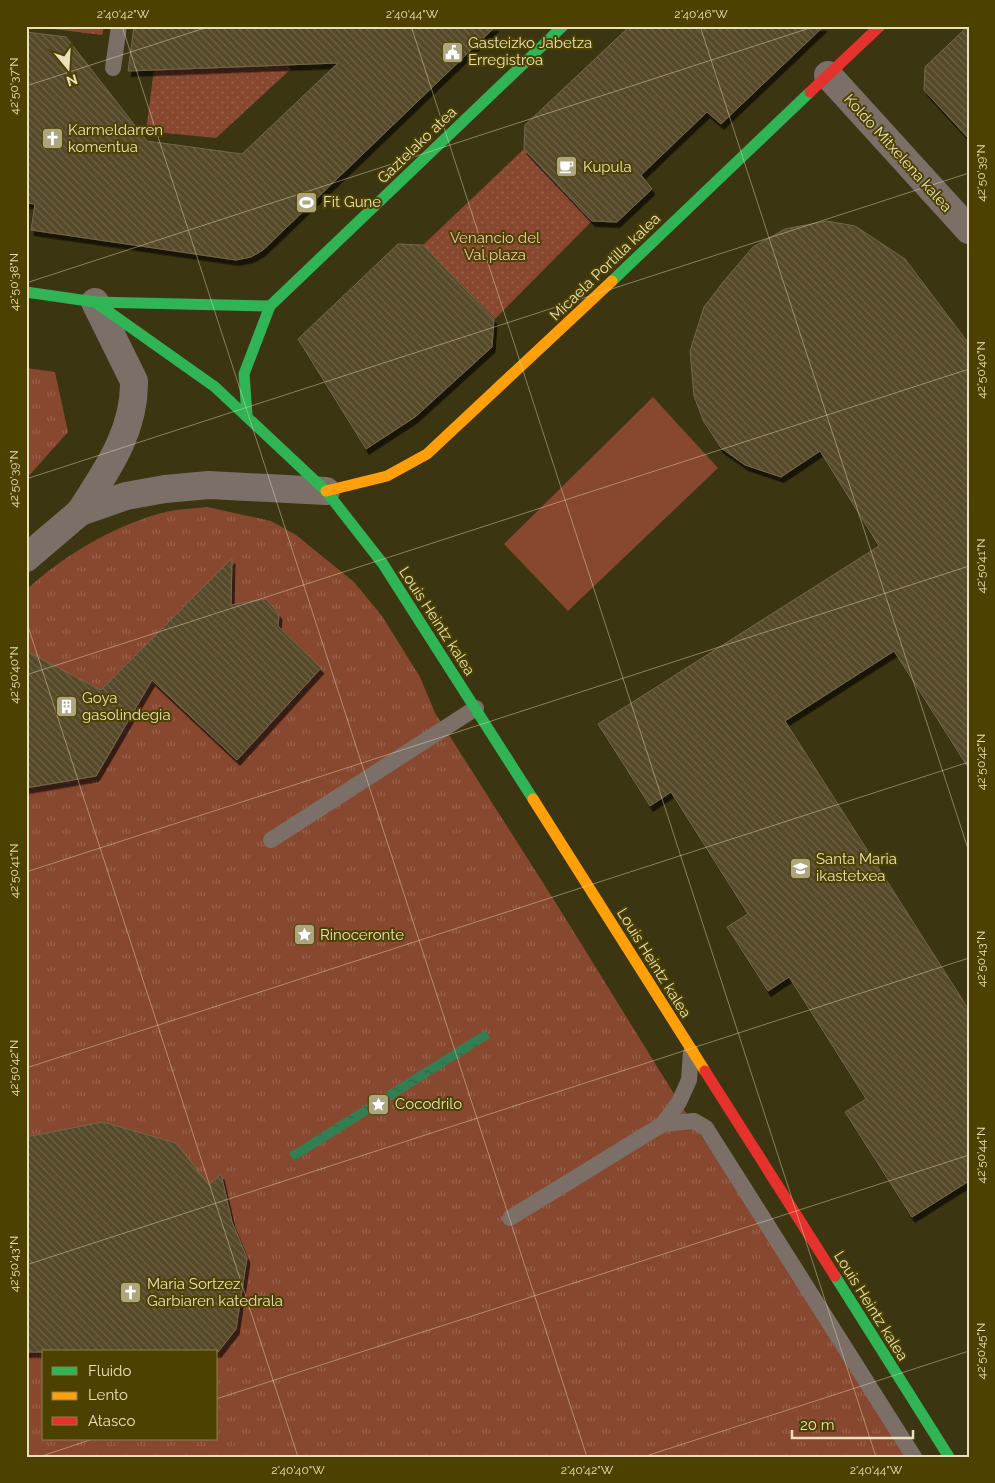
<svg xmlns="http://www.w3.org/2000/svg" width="995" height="1483" viewBox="0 0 995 1483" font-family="Raleway,sans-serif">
	<defs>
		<pattern id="grass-dots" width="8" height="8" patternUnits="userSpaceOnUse" patternTransform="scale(1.25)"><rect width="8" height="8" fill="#88472f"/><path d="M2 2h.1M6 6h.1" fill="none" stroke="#99614b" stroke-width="1.8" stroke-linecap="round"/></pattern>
		<pattern id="park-tufts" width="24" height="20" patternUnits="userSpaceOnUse" patternTransform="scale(1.25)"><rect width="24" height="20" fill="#88472f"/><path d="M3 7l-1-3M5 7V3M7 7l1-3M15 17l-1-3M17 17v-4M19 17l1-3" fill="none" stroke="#99614b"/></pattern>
		<pattern id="water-ripples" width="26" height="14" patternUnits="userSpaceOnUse" patternTransform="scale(1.25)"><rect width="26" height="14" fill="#327f54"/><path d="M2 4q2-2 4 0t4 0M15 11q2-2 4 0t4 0" fill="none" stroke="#3b6447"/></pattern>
		<pattern id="building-back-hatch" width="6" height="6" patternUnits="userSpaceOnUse" patternTransform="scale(1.25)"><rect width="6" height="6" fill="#554929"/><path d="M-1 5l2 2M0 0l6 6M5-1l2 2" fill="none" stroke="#6d6346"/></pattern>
		<filter id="shadow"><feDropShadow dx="3" dy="5.5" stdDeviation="0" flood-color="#0009"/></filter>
	</defs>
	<rect width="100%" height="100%" fill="#3c3512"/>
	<g fill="url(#grass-dots)">
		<polygon points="29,26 104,26 102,35"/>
		<polygon points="286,65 291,69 216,138 146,131 154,70"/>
		<polygon points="524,149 592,221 495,319 423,245"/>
	</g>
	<g fill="url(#park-tufts)" fill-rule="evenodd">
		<polygon points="26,368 55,372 68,432 26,479"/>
		<path d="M 207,507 L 271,521 L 296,535 L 354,582 L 382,616 L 420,677 L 435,713 L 559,908 L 679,1102 L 779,1254 L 907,1457 L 26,1457 L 26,590 C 63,556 110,528 158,514 C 173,509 191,509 207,507 ZM 44,1352 L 216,1352 L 216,1439 L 44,1439 Z"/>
	</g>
	<polygon fill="#88472f" points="653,397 718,468 568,611 504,544"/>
	<polygon fill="url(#water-ripples)" points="485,1030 490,1038 294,1161 289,1153"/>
	<g fill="url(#building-back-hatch)" stroke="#73684b" filter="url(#shadow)">
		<polygon points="134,26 496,26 263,250 251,257 236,260 31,230 35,204 26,203 26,32 66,37 147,141 242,154 338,63 128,71"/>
		<polygon points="630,26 824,26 721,124 707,112 641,175 652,189 617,222 592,221 524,149 525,125"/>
		<polygon points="968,26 969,26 969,139 924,90 925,67"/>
		<polygon points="827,221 855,226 905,259 969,344 969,769 894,651 785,721 969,1010 969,1181 912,1217 845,1112 866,1099 789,977 768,991 727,927 748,914 671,792 650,806 598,724 879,546 820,451 781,477 745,465 721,448 704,422 694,396 690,351 704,307 724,281 753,247 785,229"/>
		<polygon points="398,244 423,245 494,319 492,347 415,417 366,449 298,339"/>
		<polygon points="232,558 231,605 266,599 279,614 278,626 321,668 237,760 152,680 96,776 26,788 26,651 101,690"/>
		<polygon points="103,1122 176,1143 209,1185 221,1174 232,1222 247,1258 236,1329 218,1352 26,1352 26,1137"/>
	</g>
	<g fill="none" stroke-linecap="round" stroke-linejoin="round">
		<g stroke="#7c6f68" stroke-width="16">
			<polyline points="113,68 119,26"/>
			<polyline points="271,840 476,708"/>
			<polyline points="663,1124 694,1121 706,1128 914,1457"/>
			<polyline points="510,1218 663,1124 679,1102 689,1080 691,1052"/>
		</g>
		<g stroke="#7c6f68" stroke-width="28">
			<polyline points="828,75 969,230"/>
			<path d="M 80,512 C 106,471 135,432 134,381 L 95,302"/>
			<polyline points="26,558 80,512 126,496 165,489 209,485 326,491"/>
		</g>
		<g stroke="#30b455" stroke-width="11">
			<polyline points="612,281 810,92"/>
			<polyline points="26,292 95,302 215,387 326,491"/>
			<polyline points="95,302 270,306"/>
			<polyline points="247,415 244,374 270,306 563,26"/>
			<polyline points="326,491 383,564 533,799"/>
			<polyline points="835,1276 949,1457"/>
		</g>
		<g stroke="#ff9f0a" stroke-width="11">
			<polyline points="326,491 387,476 427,454 612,281"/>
			<polyline points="533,799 705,1071"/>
		</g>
		<g stroke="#e5322d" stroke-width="11">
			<polyline points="810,92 880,26"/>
			<polyline points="705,1071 835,1276"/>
		</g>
	</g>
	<path fill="none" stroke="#e8e1bc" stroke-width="1" stroke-opacity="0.45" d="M 122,26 L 587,1457M 411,26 L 876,1457M 700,26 L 969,852M 26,86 L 211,26M 26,283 L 816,26M 26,479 L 969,173M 26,620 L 298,1457M 26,675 L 969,369M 26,872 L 969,566M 26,1068 L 969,762M 26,1265 L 969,958M 216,1399 L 969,1155M 39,1457 L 93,1439M 643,1457 L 969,1351"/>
	<defs>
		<symbol id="civic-square" viewBox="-11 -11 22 22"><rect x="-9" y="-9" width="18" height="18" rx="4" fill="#aca580" stroke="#4d4100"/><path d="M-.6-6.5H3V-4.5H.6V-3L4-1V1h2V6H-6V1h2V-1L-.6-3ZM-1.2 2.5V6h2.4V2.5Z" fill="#fff"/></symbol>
		<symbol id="church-square" viewBox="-11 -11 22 22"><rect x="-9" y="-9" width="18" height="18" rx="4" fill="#aca580" stroke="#4d4100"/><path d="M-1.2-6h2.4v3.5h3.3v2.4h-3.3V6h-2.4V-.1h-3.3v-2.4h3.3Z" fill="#fff"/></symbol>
		<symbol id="cafe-square" viewBox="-11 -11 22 22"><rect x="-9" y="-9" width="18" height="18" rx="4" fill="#aca580" stroke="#4d4100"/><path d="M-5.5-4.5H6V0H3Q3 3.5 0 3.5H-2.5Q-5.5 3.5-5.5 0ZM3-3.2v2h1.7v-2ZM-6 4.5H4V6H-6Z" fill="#fff"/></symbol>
		<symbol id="stadium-square" viewBox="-11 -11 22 22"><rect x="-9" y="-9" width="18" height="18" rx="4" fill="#aca580" stroke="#4d4100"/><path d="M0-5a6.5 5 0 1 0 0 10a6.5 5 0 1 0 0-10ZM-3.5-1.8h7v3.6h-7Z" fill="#fff"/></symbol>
		<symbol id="building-square" viewBox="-11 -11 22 22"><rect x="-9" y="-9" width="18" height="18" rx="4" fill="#aca580" stroke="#4d4100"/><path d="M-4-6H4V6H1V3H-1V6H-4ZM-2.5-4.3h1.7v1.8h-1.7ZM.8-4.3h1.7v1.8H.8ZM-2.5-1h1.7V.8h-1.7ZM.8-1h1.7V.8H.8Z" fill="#fff"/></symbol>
		<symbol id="school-square" viewBox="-11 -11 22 22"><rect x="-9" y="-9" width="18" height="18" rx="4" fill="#aca580" stroke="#4d4100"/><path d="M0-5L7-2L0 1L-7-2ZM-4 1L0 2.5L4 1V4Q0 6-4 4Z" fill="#fff"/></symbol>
		<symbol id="sight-square" viewBox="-11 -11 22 22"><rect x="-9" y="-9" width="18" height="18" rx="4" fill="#aca580" stroke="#4d4100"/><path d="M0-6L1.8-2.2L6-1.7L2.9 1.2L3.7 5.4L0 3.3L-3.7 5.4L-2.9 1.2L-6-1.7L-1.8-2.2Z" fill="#fff"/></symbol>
	</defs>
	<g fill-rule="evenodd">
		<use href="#civic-square" x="440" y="40" width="25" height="25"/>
		<use href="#church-square" x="40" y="126" width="25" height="25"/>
		<use href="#cafe-square" x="554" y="154" width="25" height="25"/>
		<use href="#stadium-square" x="294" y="190" width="25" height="25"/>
		<use href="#building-square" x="54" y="694" width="25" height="25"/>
		<use href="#school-square" x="788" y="856" width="25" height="25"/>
		<use href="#sight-square" x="292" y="922" width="25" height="25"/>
		<use href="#sight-square" x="366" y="1092" width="25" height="25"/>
		<use href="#church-square" x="118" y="1280" width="25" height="25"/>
	</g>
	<g text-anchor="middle" stroke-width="4" stroke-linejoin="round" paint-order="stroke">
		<g font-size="15" fill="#e8e1bc" stroke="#4d4100" text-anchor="start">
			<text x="468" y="48">Gasteizko Jabetza<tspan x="468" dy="17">Erregistroa</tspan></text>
			<text x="68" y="135">Karmeldarren<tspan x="68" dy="17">komentua</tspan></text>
			<text x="583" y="172">Kupula</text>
			<text x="323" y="207">Fit Gune</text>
			<text x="82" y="703">Goya<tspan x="82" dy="17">gasolindegia</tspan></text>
			<text x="816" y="864">Santa Maria<tspan x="816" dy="17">ikastetxea</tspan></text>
			<text x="320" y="940">Rinoceronte</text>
			<text x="395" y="1109">Cocodrilo</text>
			<text x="147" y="1289">Maria Sortzez<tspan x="147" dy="17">Garbiaren katedrala</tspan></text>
		</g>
		<g font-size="15" fill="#e8e1bc" stroke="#4d4100">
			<text transform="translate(417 145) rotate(-44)" y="5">Gaztelako atea</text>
			<text transform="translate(898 153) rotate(48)" y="5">Koldo Mitxelena kalea</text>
			<text transform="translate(605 267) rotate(-44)" y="5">Micaela Portilla kalea</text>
			<text transform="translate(437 621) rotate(57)" y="5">Louis Heintz kalea</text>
			<text transform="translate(654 963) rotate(58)" y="5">Louis Heintz kalea</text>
			<text transform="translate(871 1306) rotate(58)" y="5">Louis Heintz kalea</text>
		</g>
		<g font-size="15" fill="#f1c5b7" stroke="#4d4100">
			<text x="495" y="243">Venancio del<tspan x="495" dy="17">Val plaza</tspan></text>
		</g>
	</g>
	<rect width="995" height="1483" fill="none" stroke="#4d4100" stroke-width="55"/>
	<rect x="42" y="1350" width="175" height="90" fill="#4d4100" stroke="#8b814b"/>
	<rect x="52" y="1367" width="25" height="8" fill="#30b455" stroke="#8b814b"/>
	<text x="88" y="1376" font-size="15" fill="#e8e1bc">Fluido</text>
	<rect x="52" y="1392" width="25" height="8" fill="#ff9f0a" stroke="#8b814b"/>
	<text x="88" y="1400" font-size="15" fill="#e8e1bc">Lento</text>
	<rect x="52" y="1417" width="25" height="8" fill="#e5322d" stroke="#8b814b"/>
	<text x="88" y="1426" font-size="15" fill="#e8e1bc">Atasco</text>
	<g transform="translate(68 68) rotate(162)" stroke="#4d4100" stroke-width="4" paint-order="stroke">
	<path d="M0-4L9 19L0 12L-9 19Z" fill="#e8e1bc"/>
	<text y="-8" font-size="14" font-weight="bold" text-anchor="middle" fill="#e8e1bc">N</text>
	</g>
	<path d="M792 1430v8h121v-8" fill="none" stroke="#e8e1bc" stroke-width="2.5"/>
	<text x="800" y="1430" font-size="15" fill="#e8e1bc" stroke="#4d4100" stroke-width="4" paint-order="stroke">20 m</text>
	<rect x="28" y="28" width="940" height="1428" fill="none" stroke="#e8e1bc" stroke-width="2"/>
	<g font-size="12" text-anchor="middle" fill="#e8e1bc">
		<text x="123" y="18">2°40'42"W</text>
		<text x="412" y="18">2°40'44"W</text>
		<text x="701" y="18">2°40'46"W</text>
		<text transform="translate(14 86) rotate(-90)" y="4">42°50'37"N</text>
		<text transform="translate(981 173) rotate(-90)" y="4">42°50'39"N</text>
		<text transform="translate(14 282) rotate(-90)" y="4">42°50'38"N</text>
		<text transform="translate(981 370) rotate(-90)" y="4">42°50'40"N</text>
		<text transform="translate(14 479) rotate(-90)" y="4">42°50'39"N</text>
		<text transform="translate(981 566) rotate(-90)" y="4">42°50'41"N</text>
		<text transform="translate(14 675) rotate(-90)" y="4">42°50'40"N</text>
		<text transform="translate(981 762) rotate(-90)" y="4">42°50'42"N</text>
		<text transform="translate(14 871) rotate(-90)" y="4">42°50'41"N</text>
		<text transform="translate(981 959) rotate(-90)" y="4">42°50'43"N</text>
		<text transform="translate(14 1068) rotate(-90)" y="4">42°50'42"N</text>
		<text transform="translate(981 1155) rotate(-90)" y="4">42°50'44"N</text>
		<text transform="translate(14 1264) rotate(-90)" y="4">42°50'43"N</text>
		<text transform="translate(981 1351) rotate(-90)" y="4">42°50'45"N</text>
		<text x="298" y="1474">2°40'40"W</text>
		<text x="587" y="1474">2°40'42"W</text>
		<text x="876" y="1474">2°40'44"W</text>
	</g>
</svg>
